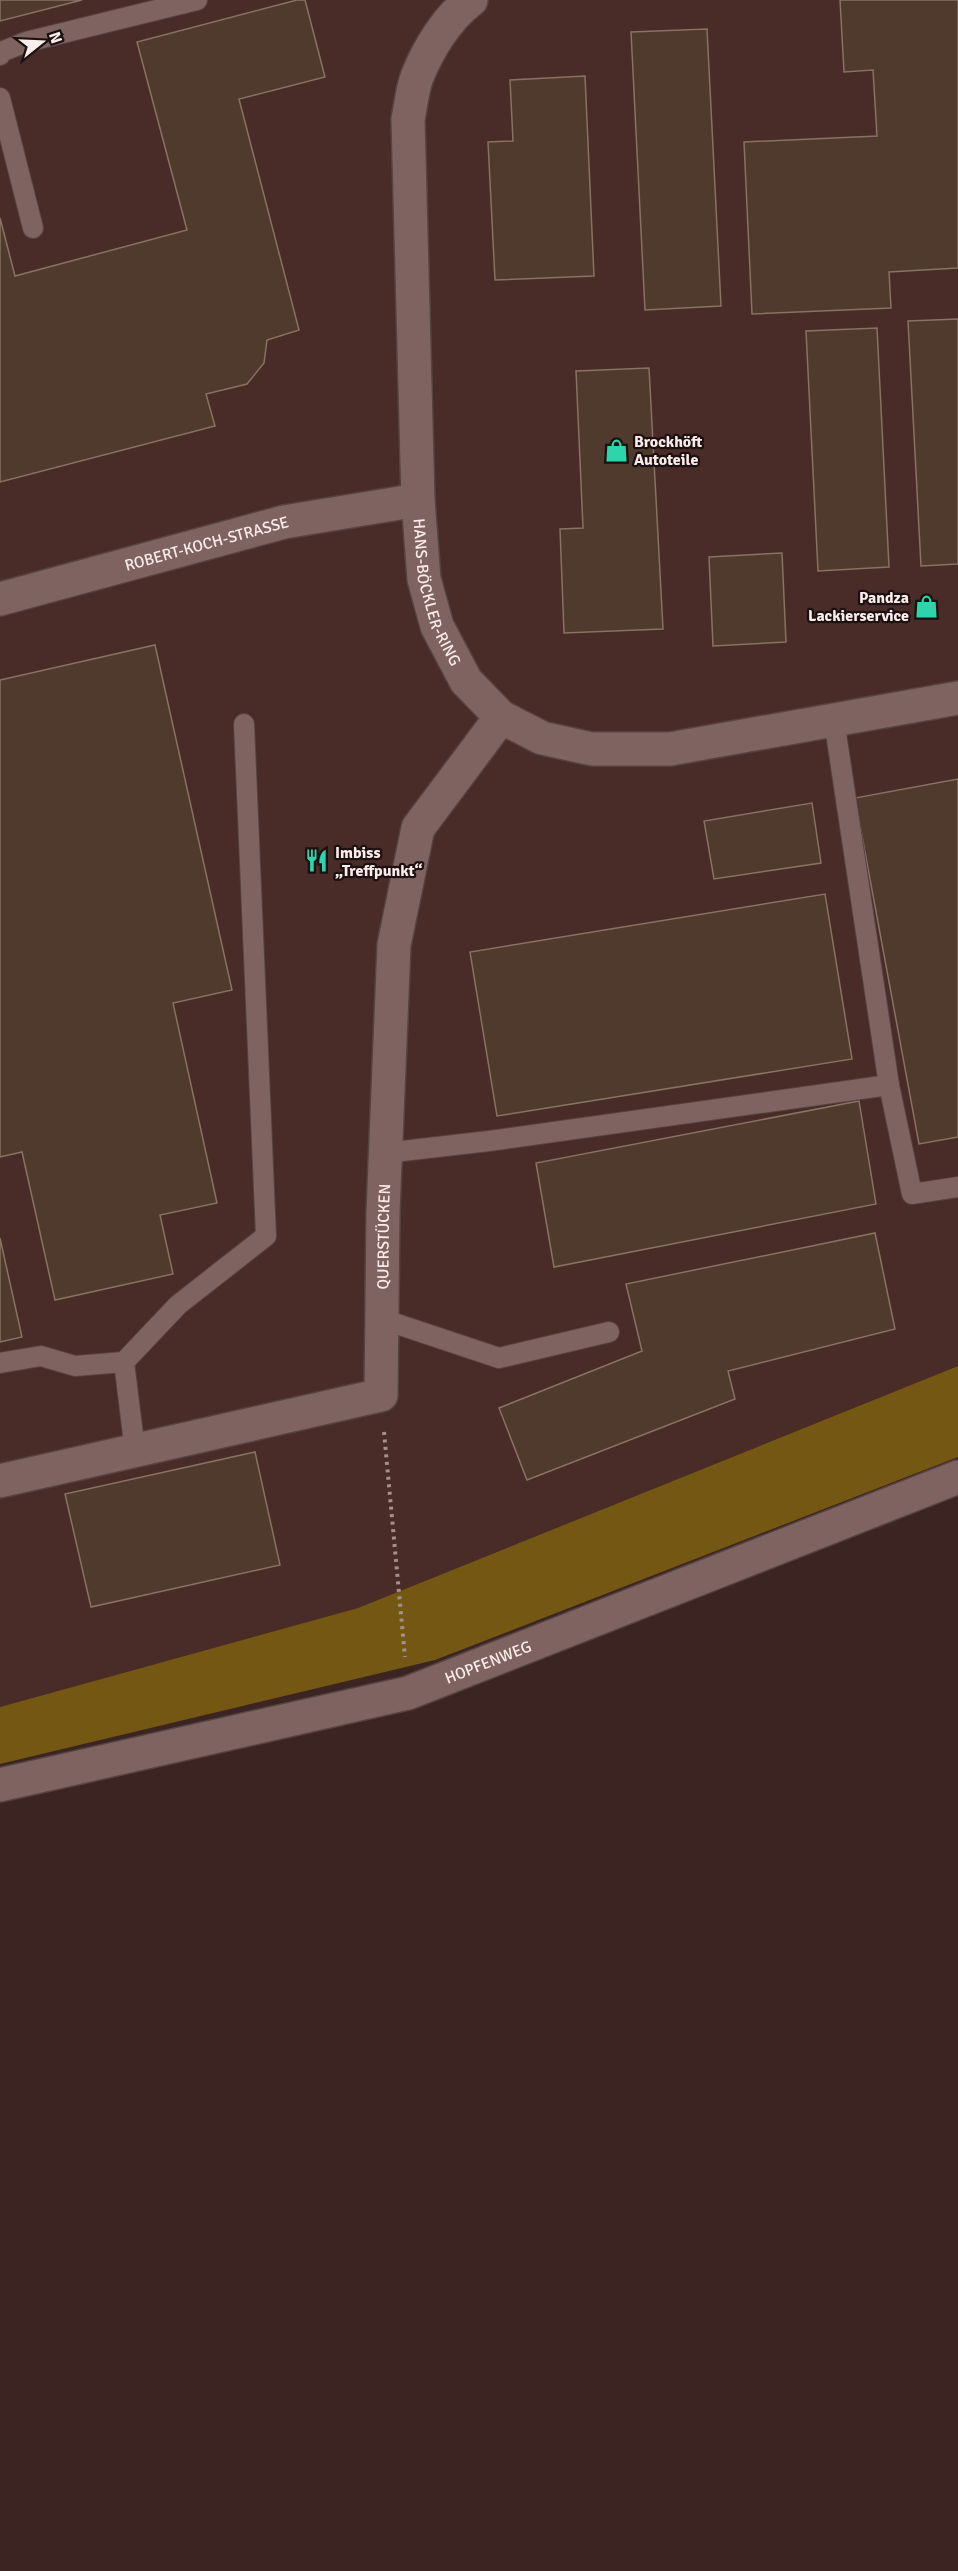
<svg xmlns="http://www.w3.org/2000/svg" width="958" height="2571" viewBox="0 0 958 2571" font-family="Signika,sans-serif">
	<rect width="100%" height="100%" fill="#3b2422"/>
	<polygon fill="#492b28" points="0,0 958,0 958,1366 358,1608 0,1707"/>
	<polygon fill="#745712" points="958,1366 958,1457 435,1660 0,1764 0,1707 358,1608"/>
	<g fill="#4f3a2d" stroke="#887263" stroke-width="1.5">
		<polygon points="0,0 82,0 0,21"/>
		<polygon points="297,0 305,0 325,77 239,99 299,330 267,340 264,363 247,384 206,394 215,426 0,482 0,218 15,276 187,230 137,42"/>
		<polygon points="840,0 958,0 958,268 889,272 891,308 752,314 744,142 877,136 873,70 844,72"/>
		<polygon points="707,29 721,306 645,310 631,32"/>
		<polygon points="585,76 594,276 495,280 488,142 513,141 510,80"/>
		<polygon points="958,319 958,564 921,566 908,321"/>
		<polygon points="877,328 889,567 818,571 806,331"/>
		<polygon points="649,368 663,629 564,633 560,529 583,528 576,371"/>
		<polygon points="782,553 786,642 713,646 709,557"/>
		<polygon points="155,645 232,990 173,1003 217,1203 160,1215 173,1274 55,1300 22,1152 0,1157 0,680"/>
		<polygon points="958,779 958,1137 919,1144 855,798"/>
		<polygon points="812,803 821,863 714,879 704,821"/>
		<polygon points="825,894 852,1059 497,1116 470,952"/>
		<polygon points="859,1101 876,1204 554,1267 536,1163"/>
		<polygon points="875,1233 895,1329 728,1371 735,1399 527,1480 499,1408 642,1351 626,1284"/>
		<polygon points="0,1238 22,1337 0,1342"/>
		<polygon points="255,1452 280,1565 91,1607 65,1494"/>
	</g>
	<g fill="none" stroke-linecap="round" stroke-linejoin="round">
		<defs>
			<g id="lane">
				<polyline points="0,55 1,52 26,42 197,0"/>
				<polyline points="0,98 33,228"/>
				<polyline points="889,1085 912,1194 958,1187"/>
				<polyline points="385,1153 489,1141 889,1085 834,720"/>
				<polyline points="382,1319 499,1358 609,1332"/>
				<polyline points="0,1363 41,1356 75,1366 124,1362"/>
				<polyline points="135,1451 124,1362 178,1305 266,1236 244,724"/>
			</g>
			<g id="street">
				<path id="s1" d="M 471,0 C 447,18 428,49 417,77 C 412,90 411,105 408,119 L 418,500 L 424,579 L 437,626 L 466,681 L 501,717 L 542,738 L 592,749 L 670,749 L 958,698"/>
				<path id="s2" d="M 0,599 L 284,522 L 418,500"/>
				<path id="s3" d="M 0,1481 L 381,1395 L 383,1212 L 394,945 L 418,828 L 501,717"/>
				<path id="s4" d="M 0,1785 L 408,1693 L 958,1477"/>
			</g>
		</defs>
		<use href="#lane" stroke="#564341" stroke-width="22"/>
		<use href="#street" stroke="#564341" stroke-width="36"/>
		<polyline stroke="#a4918f" stroke-width="4" stroke-dasharray="3 4.5" stroke-linecap="butt" points="384,1432 405,1657"/>
		<use href="#lane" stroke="#7f6360" stroke-width="20"/>
		<use href="#street" stroke="#7f6360" stroke-width="33"/>
	</g>
	<defs>
		<symbol id="shop-bare" viewBox="-9 -9 18 18"><path d="M-5-2.5h2.3a2.7 3.5 0 0 1 5.4 0H5L5.5 6h-11ZM-1.5-2.5h3a1.5 2.3 0 0 0-3 0Z" fill="#2cd5ab" stroke="#1b1110" stroke-width="2.5" paint-order="stroke"/></symbol>
		<symbol id="restaurant-bare" viewBox="-9 -9 18 18"><path d="M-5-6h1v4h1v-4h1v4h1v-4h1v5L-1.5 .5V6h-2V.5L-5-1ZM5-6V6H3V1.5H1.5Q1.5-4 5-6Z" fill="#2cd5ab" stroke="#1b1110" stroke-width="2.5" paint-order="stroke"/></symbol>
	</defs>
	<g fill-rule="evenodd">
		<use href="#shop-bare" x="600" y="434" width="33" height="33"/>
		<use href="#shop-bare" x="910" y="590" width="33" height="33"/>
		<use href="#restaurant-bare" x="300" y="844" width="33" height="33"/>
	</g>
	<g text-anchor="middle" stroke-width="4.5" stroke-linejoin="round" paint-order="stroke">
		<g font-size="16" font-weight="bold" fill="#fcecea" stroke="#1b1110" text-anchor="start">
			<text x="634" y="447">Brockhöft<tspan x="634" dy="18">Autoteile</tspan></text>
			<text x="909" y="603" text-anchor="end">Pandza<tspan x="909" dy="18">Lackierservice</tspan></text>
			<text x="335" y="858">Imbiss<tspan x="335" dy="18">„Treffpunkt“</tspan></text>
		</g>
		<g font-size="16" fill="#fcecea" stroke="#1b1110">
			<text dy="6" stroke="none"><textPath href="#s2" startOffset="214">ROBERT-KOCH-STRASSE</textPath></text>
			<text dy="6" stroke="none"><textPath href="#s1" startOffset="614">HANS-BÖCKLER-RING</textPath></text>
			<text dy="6" stroke="none"><textPath href="#s3" startOffset="549">QUERSTÜCKEN</textPath></text>
			<text dy="6" stroke="none"><textPath href="#s4" startOffset="504">HOPFENWEG</textPath></text>
		</g>
	</g>
	<g transform="translate(42 42) rotate(72)" stroke="#1b1110" stroke-width="4.5" paint-order="stroke">
	<path d="M0-4.5L10 22L0 15L-10 22Z" fill="#fcecea"/>
	<text y="-9" font-size="16" font-weight="bold" text-anchor="middle" fill="#fcecea">N</text>
	</g>
</svg>
